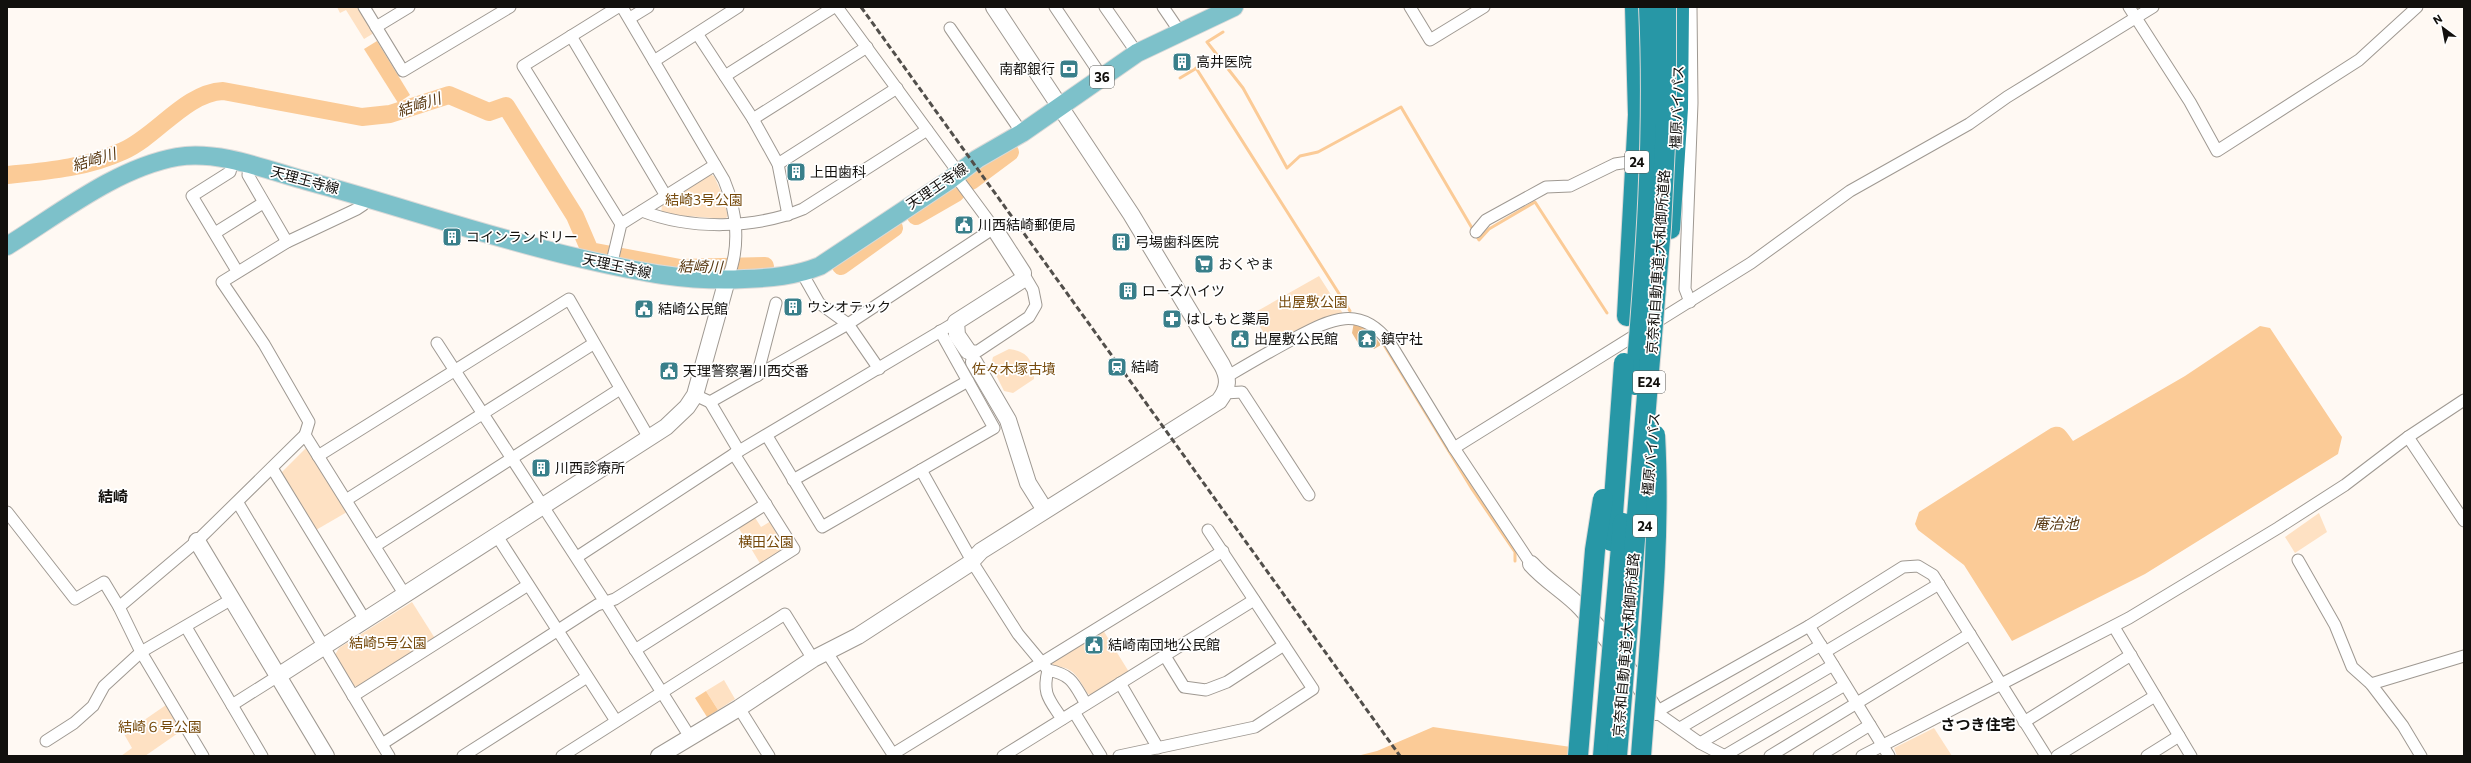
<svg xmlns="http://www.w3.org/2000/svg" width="2471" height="763" viewBox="0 0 2471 763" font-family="Commissioner,'Noto Sans JP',sans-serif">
	<rect width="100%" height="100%" fill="#fff9f3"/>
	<g fill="#fee1c3">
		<polygon points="337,7 357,7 374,33 364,39 346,10 340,13"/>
		<polygon points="709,174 714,176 722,194 728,216 725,219 661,214 662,205"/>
		<polygon points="1319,276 1344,315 1327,317 1272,346 1252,314"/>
		<path d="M 1009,349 C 1027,351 1034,361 1034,379 L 1013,393 L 1004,391 L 991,365 L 993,357 Z"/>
		<polygon points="307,447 347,512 316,530 281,473"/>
		<polygon points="2319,513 2327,532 2295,553 2285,537"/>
		<polygon points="754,516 761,527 771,521 785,543 784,551 761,565 738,527"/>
		<polygon points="412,602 436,640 361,687 353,686 335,655 339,648"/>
		<path d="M 1103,630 L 1129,672 L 1092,695 L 1088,694 C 1077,677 1076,668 1054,666 L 1051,662 Z"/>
		<polygon points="724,680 735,699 718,710 706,691"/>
		<polygon points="166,705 181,731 145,756 121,756 132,748 124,734"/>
		<polygon points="1934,728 1952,756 1897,756 1894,748"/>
	</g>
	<polygon fill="#edbd8a" points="1354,322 1367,325 1381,345 1374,349 1363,333 1358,337 1364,346 1361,348 1352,333"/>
	<g fill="#fbcb97">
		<polygon points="377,41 410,95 398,103 364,49"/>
		<path d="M 2260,326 L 2270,328 L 2342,437 L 2338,454 L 2145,574 L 2012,641 L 1964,565 L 1918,530 L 1915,524 L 1919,512 L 2051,428 C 2063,423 2067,433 2073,441 L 2185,376 Z"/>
		<polygon points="706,691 718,710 707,717 695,698"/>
		<polygon points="1433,727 1571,747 1587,756 1357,756 1377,751"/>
	</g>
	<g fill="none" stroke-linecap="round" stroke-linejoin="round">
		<g stroke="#fbcb97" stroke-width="3">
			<polyline points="1223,32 1207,42 1243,88 1287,168 1300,156 1318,152 1401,107 1479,240 1489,229 1535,202 1607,313"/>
			<polyline points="1196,68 1350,311"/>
			<polyline points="1180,78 1217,56"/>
			<polyline points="1381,340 1472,489 1515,552 1515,561"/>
		</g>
		<g stroke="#fbcb97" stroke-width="18">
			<path d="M 7,175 C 47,171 86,168 123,151 C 157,136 185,93 223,91 L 362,117 L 390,114 L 449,95 L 489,112 L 506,106 L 575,216 L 590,251 L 680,268 L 765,266"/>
			<polyline points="971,181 1010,152"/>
			<polyline points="916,216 956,193"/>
			<polyline points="841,266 894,228"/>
		</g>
		<defs>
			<g id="street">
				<polyline points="364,7 403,71 510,7"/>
				<polyline points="618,7 523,66 621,224"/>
				<path d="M 622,7 L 724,180 C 737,211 741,248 727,280"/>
				<polyline points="1055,7 1102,77"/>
				<polyline points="1105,7 1137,53"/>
				<polyline points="1163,7 1180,32"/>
				<polyline points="1410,7 1430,40 1484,7"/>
				<polyline points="2129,7 2190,102 2217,151 2359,60 2417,7"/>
				<polyline points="630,18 648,7"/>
				<polyline points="376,27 409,7"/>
				<polyline points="950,28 1022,133"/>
				<polyline points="698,35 753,119 778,164 788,215"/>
				<polyline points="571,36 666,196"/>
				<polyline points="654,61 738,7"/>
				<polyline points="725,76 834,7"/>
				<polyline points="753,119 867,47"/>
				<polyline points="233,161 230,172 192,196 237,271"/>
				<polyline points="778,164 897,88"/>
				<polyline points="249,166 248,175 287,242"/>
				<polyline points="365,196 363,205 357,209 287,242 222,282 264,344 309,422 305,435 405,595"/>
				<path d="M 642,211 C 691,230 755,229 803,209 L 927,130"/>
				<polyline points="1476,232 1486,220 1546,187 1570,186 1615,164 1635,161"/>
				<polyline points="215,233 263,203"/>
				<polyline points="611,266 621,224 715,165"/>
				<polyline points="802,273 819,303 848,324 879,369"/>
				<polyline points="1690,302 1685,289 1692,103 1691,7"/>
				<polyline points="437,343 605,602 690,737"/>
				<polyline points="971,356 968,351 978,351 1029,317 1036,305 1033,290 1023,273"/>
				<polyline points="757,376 776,303"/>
				<path d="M 1228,376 C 1250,363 1272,350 1295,338 C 1331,319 1360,304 1390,343 L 1454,448 L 1531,564"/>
				<polyline points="1225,393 1242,392 1309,495"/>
				<polyline points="695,395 710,402 848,324 994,228 960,182 955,168 837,7"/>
				<polyline points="710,402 739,451"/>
				<polyline points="767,436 822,527 994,428 940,331"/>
				<polyline points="2408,437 2464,521"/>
				<polyline points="1454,448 1751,263 1850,191 1969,124 2007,97 2153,7"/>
				<polyline points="318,456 569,299 649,438"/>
				<polyline points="272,468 365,620"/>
				<polyline points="921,470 976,568 1018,634 1048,670"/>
				<polyline points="793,480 968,381"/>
				<polyline points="346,500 593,344"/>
				<polyline points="238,503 389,756"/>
				<polyline points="7,512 75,599 104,582 119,607 141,652 203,756"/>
				<polyline points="497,536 616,721"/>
				<polyline points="375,546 620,389"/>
				<polyline points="577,557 734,454 956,322"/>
				<polyline points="2298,560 2335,625 2352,667 2371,684 2403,726 2421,756"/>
				<polyline points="119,607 197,541 305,435"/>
				<polyline points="1809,626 1889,756"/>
				<polyline points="186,627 262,756"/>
				<polyline points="2114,627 2191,756"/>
				<polyline points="635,650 794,549 734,454"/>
				<polyline points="826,651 894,756"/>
				<polyline points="1825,652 1939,584"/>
				<polyline points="1165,656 1184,687 1206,690 1227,682 1284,645"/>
				<polyline points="1120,683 1158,748"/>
				<polyline points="2371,684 2464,656"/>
				<polyline points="353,696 528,585"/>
				<polyline points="232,705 278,676"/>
				<polyline points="739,708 769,756"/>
				<polyline points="1074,712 1101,756"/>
				<path d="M 1062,719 C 1049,699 1042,694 1048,670 C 1073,675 1074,684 1086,704"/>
				<polyline points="2024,722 2131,655"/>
				<polyline points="1680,728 1821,645"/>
				<polyline points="46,741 74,723 93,706 104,686 141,652 232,599"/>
				<polyline points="1700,743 1833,665"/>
				<polyline points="382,744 597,605 615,599 766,504"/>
				<polyline points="893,754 1223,551"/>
				<polyline points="463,756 587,677"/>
				<polyline points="562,756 785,614 813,659"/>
				<polyline points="1003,756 1254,600"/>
				<polyline points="1119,756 1255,727 1313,689 1208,530"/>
				<polyline points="1724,756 1845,685"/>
				<polyline points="1725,756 1700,743 1656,712 1809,626 1903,567 1918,566 1933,575 2046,756"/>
				<polyline points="1770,756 1970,634"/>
				<polyline points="1819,756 1870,725"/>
				<polyline points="1862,756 2129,618 2278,528 2345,485 2408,437 2464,400"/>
				<polyline points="2057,756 2155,696"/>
				<polyline points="2147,756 2179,736"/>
			</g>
			<g id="secondary">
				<polyline points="994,228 1023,273"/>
				<polyline points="968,351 957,335 956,322 1022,280"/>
				<polyline points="974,362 1008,420 1028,483 1045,510"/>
				<polyline points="197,541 326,756"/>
				<path d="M 1531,564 C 1546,581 1566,592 1581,608 C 1610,639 1634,676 1656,712"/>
				<polyline points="278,676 666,427 687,407 695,395 727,280"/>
				<path d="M 659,756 L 739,708 L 813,659 L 858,636 L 969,564 L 981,551 L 1219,401 C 1229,388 1229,378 1222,365 L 1131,214 L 994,7"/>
			</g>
			<path id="primary" d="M 7,246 C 59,214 116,168 177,157 C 219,150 267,170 307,181 C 400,206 490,238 583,259 C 639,272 687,282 744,279 C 771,278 795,276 820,266 L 948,181 L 977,159 L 1022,133 L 1137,53 L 1234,7"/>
			<g id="highway">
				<polyline points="1670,229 1678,108 1679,7"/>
				<polyline points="1627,316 1638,115 1635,7"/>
			</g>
		</defs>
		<use href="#street" stroke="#9f9992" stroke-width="13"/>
		<use href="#secondary" stroke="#9f9992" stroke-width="18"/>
		<use href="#primary" stroke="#d9d9d8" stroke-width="20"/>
		<use href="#highway" stroke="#d9d9d8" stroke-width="22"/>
		<use href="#street" stroke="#fff" stroke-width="11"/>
		<use href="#secondary" stroke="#fff" stroke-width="16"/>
		<use href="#primary" stroke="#7dc1ca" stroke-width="18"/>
		<use href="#highway" stroke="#2797a6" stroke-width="20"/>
		<polyline stroke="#524f4b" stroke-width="3" stroke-dasharray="6 3" stroke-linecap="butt" points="861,7 1400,756"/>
		<defs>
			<g id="highway-bridge">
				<path d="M 1635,385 C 1646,260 1655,132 1649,7"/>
				<polyline points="1611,541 1624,363"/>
				<polyline points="1578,756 1595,550 1603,499"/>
				<polyline points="1603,756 1623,523"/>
				<polyline points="1617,756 1661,227 1666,124 1666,7"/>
				<path d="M 1641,756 C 1649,649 1661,542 1655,435"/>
			</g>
		</defs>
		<use href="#highway-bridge" stroke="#d9d9d8" stroke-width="22" stroke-linecap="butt"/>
		<use href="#highway-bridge" stroke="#2797a6" stroke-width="20"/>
	</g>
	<defs>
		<symbol id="building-square" viewBox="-11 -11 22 22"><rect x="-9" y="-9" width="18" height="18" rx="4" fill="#397f8a" stroke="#fff"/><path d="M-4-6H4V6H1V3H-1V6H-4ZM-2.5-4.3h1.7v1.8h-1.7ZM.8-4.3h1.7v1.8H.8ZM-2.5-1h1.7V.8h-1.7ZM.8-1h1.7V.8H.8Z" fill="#fff"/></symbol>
		<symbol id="bank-square" viewBox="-11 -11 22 22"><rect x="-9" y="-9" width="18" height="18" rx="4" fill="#397f8a" stroke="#fff"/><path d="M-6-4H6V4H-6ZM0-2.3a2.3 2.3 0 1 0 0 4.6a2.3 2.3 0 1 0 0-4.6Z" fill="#fff"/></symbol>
		<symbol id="civic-square" viewBox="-11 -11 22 22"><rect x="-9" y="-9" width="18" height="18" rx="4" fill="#397f8a" stroke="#fff"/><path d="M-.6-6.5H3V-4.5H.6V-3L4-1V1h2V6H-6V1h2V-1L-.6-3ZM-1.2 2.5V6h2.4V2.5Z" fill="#fff"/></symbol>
		<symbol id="supermarket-square" viewBox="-11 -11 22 22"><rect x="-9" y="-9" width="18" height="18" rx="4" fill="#397f8a" stroke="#fff"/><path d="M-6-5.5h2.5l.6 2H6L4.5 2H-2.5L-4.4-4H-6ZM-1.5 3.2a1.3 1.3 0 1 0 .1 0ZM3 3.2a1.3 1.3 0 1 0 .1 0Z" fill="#fff"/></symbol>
		<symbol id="pharmacy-square" viewBox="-11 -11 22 22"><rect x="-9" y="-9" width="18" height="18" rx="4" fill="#397f8a" stroke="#fff"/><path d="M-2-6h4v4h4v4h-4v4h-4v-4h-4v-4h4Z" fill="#fff"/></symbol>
		<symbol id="temple-square" viewBox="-11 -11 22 22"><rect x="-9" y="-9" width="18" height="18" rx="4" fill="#397f8a" stroke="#fff"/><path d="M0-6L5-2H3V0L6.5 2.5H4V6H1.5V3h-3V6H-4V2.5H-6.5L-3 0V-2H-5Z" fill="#fff"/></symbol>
		<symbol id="station-square" viewBox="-11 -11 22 22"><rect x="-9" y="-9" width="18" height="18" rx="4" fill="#397f8a" stroke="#fff"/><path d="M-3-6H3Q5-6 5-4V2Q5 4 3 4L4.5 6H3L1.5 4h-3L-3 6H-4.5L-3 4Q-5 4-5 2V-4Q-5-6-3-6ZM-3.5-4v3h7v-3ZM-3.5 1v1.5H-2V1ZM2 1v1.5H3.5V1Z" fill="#fff"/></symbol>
	</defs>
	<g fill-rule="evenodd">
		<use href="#building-square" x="1171" y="51" width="22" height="22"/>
		<use href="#bank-square" x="1058" y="58" width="22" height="22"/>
		<use href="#building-square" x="785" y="161" width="22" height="22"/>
		<use href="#civic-square" x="953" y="214" width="22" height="22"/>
		<use href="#building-square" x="441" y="226" width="22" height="22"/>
		<use href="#building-square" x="1110" y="231" width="22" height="22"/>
		<use href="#supermarket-square" x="1193" y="253" width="22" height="22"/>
		<use href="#building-square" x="1117" y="280" width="22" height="22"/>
		<use href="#building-square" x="782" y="296" width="22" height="22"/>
		<use href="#civic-square" x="633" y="298" width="22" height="22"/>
		<use href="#pharmacy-square" x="1161" y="308" width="22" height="22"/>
		<use href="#civic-square" x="1229" y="328" width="22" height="22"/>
		<use href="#temple-square" x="1356" y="328" width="22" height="22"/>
		<use href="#station-square" x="1106" y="356" width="22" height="22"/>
		<use href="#civic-square" x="658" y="360" width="22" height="22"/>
		<use href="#building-square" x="530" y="457" width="22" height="22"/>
		<use href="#civic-square" x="1083" y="634" width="22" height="22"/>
	</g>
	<g text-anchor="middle" stroke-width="3.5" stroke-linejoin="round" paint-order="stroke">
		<g fill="#fff" stroke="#595856" stroke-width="1">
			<rect x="1090" y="66" width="24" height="22" rx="3"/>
			<rect x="1625" y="151" width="24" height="22" rx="3"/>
			<rect x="1633" y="371" width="32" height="22" rx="3"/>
			<rect x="1633" y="515" width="24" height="22" rx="3"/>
		</g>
		<g font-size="13" font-weight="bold" fill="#12100d">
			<text x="1102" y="82">36</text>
			<text x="1637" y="167">24</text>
			<text x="1649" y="387">E24</text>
			<text x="1645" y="531">24</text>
		</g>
		<g font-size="14" fill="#12100d" stroke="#fff" text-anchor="start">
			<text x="1196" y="67">高井医院</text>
			<text x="1055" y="74" text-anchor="end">南都銀行</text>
			<text x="810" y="177">上田歯科</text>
			<text x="978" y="230">川西結崎郵便局</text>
			<text x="466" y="242">コインランドリー</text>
			<text x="1135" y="247">弓場歯科医院</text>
			<text x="1218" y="269">おくやま</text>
			<text x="1142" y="296">ローズハイツ</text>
			<text x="807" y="312">ウシオテック</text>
			<text x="658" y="314">結崎公民館</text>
			<text x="1186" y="324">はしもと薬局</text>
			<text x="1254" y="344">出屋敷公民館</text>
			<text x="1381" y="344">鎮守社</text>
			<text x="1131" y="372">結崎</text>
			<text x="683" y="376">天理警察署川西交番</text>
			<text x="555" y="473">川西診療所</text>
			<text x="1108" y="650">結崎南団地公民館</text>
		</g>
		<g font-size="14" fill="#12100d" stroke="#fff">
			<text transform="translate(1677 107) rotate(-88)" y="5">橿原バイパス</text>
			<text transform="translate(305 180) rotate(15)" y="5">天理王寺線</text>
			<text transform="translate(937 186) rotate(-34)" y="5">天理王寺線</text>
			<text transform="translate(1658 262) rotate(-86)" y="5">京奈和自動車道;大和御所道路</text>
			<text transform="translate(617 266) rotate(12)" y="5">天理王寺線</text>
			<text transform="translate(1651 454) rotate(-85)" y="5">橿原バイパス</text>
			<text transform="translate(1626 645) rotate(-85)" y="5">京奈和自動車道;大和御所道路</text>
		</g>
		<g font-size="14" fill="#764a0c" stroke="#fff">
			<text x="704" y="205">結崎3号公園</text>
			<text x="1313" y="307">出屋敷公園</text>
			<text x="1014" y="374">佐々木塚古墳</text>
			<text x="766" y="547">横田公園</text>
			<text x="388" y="648">結崎5号公園</text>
			<text x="160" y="732">結崎６号公園</text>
		</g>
		<g font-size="15" font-style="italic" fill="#593912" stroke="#fff">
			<text transform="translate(419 105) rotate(-18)" y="5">結崎川</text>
			<text transform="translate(94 160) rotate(-17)" y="5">結崎川</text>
			<text transform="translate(700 267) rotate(1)" y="5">結崎川</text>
			<text x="2056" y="529">庵治池</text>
		</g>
		<g font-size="15" font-weight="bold" fill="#12100d" stroke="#fff">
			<text x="113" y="502">結崎</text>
			<text x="1978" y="730">さつき住宅</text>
		</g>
	</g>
	<rect width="2471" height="763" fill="none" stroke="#12100d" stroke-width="16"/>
	<g transform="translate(2443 28) rotate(328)" stroke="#ffffff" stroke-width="3" paint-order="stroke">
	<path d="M0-3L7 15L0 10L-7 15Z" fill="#12100d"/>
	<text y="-6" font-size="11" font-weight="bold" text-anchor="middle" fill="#12100d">N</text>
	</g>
</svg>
